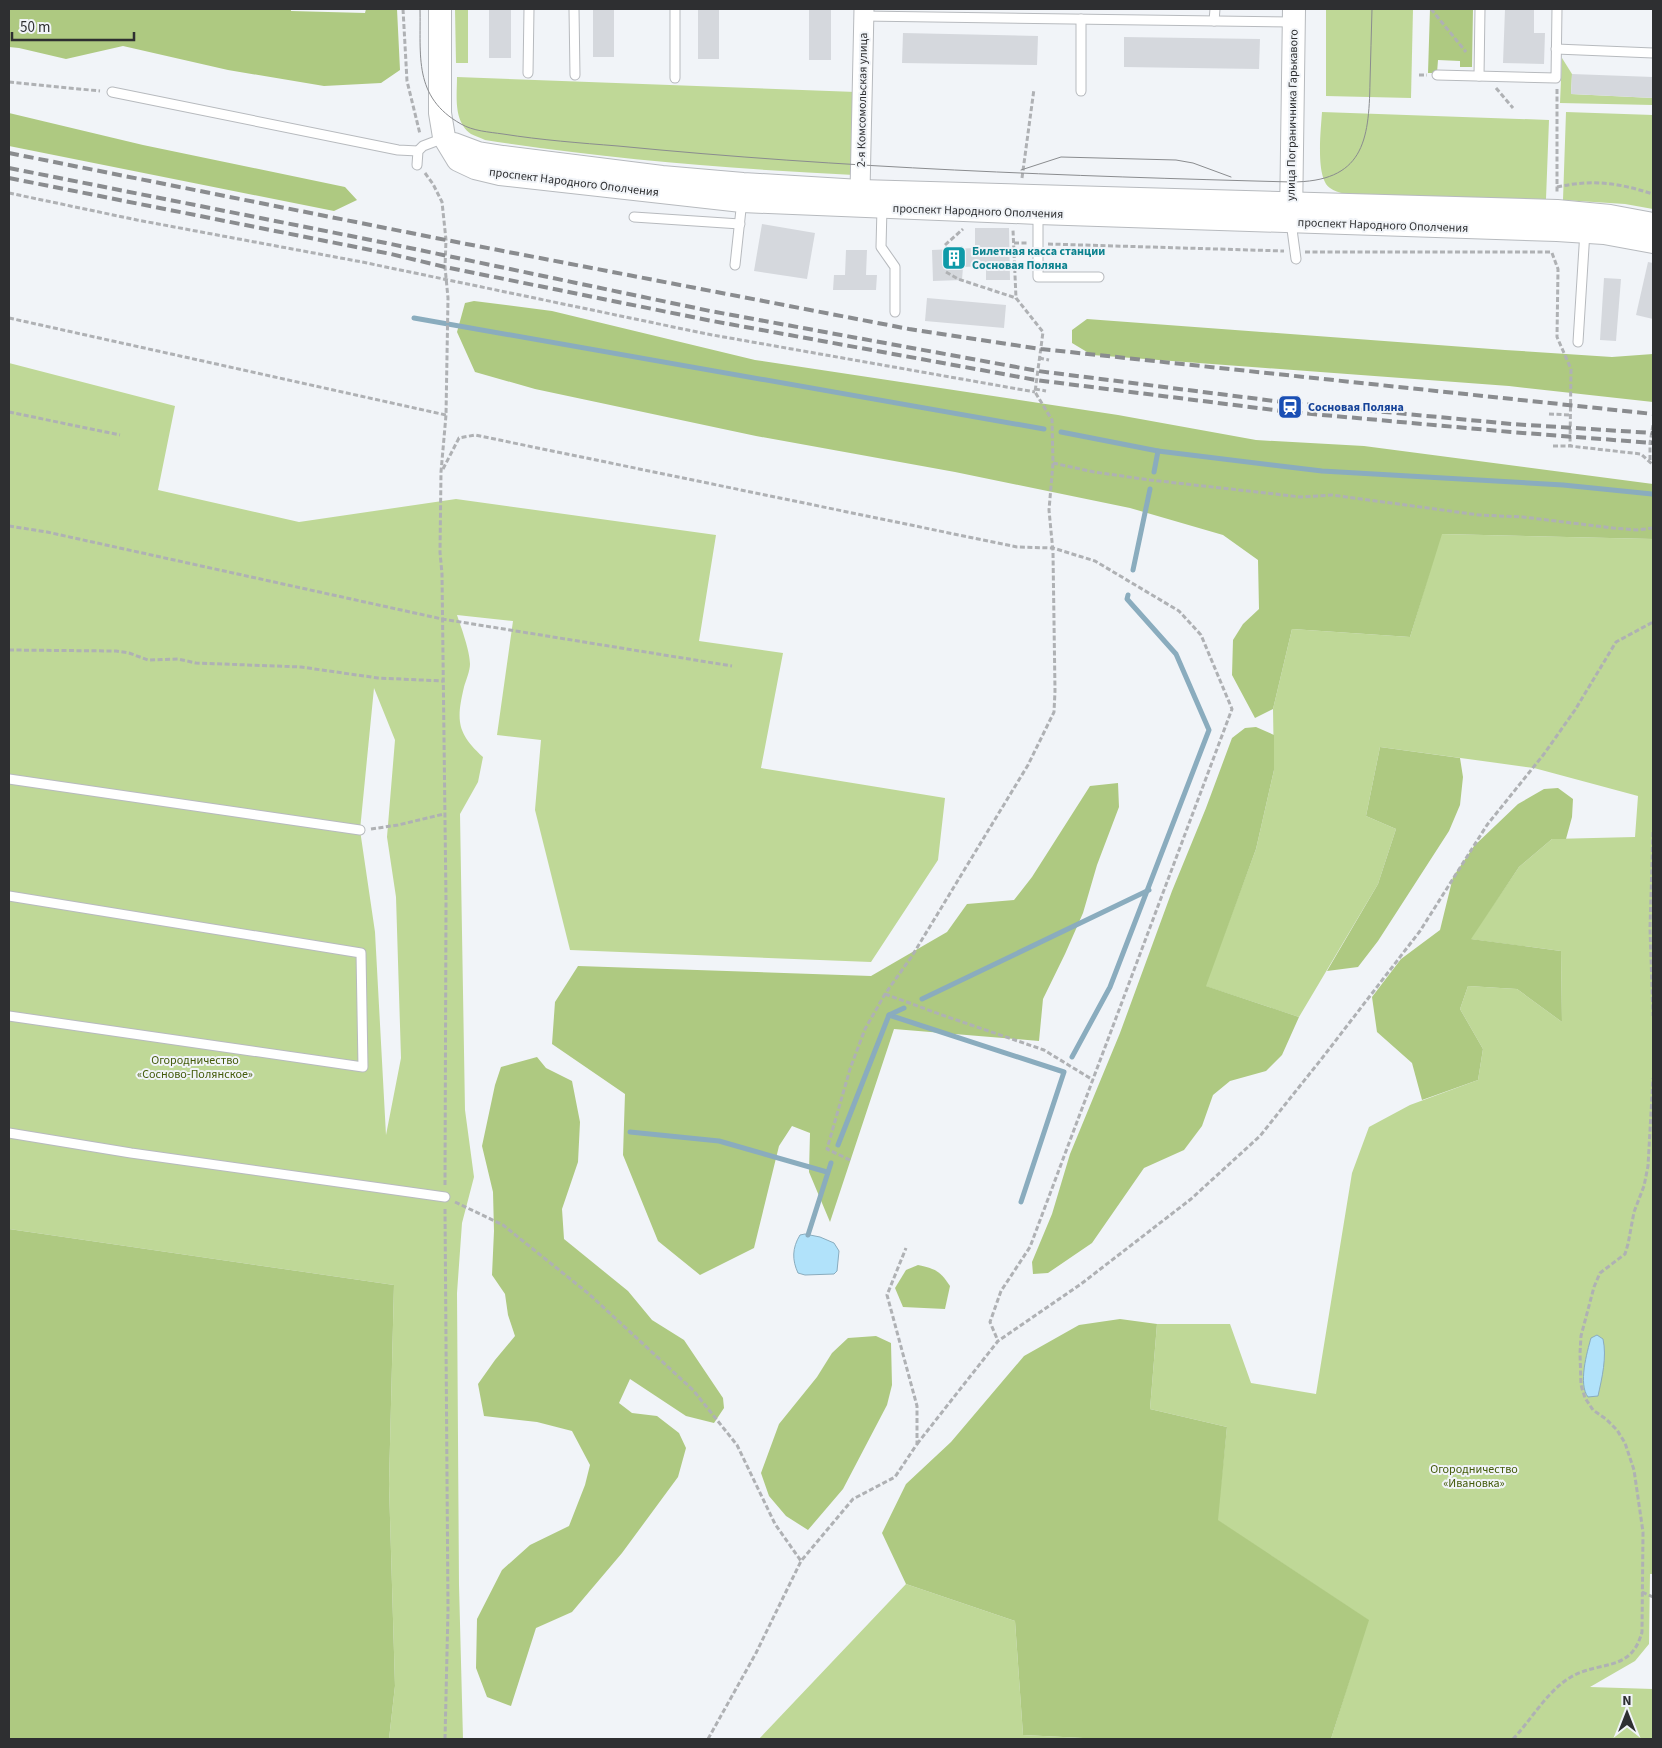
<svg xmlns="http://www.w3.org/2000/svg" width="1662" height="1748" viewBox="0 0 1662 1748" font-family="'Source Sans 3',sans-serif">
	<rect width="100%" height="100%" fill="#f1f4f8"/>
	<g fill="#bfd897" fill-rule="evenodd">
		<polygon points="455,9 468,9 468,63 456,63"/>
		<polygon points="1326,9 1413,9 1411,98 1326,96"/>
		<polygon points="1562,58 1572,74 1571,94 1653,98 1653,105 1560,103"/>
		<path d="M 457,77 L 856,92 L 854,175 C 731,169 608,159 485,140 C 481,138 475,136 471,134 C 453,121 457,96 457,77 Z"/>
		<path d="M 1322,112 L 1549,120 L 1546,199 L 1360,196 C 1350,194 1338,194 1330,188 C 1315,178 1321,129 1322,112 Z"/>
		<polygon points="1566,112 1653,115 1653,209 1625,204 1563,200"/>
		<path d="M 9,363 L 175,406 L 158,490 L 299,522 L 456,499 L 716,535 L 699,641 L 783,653 L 761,768 L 945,798 L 938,860 L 871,962 L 570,950 L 535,810 L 541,740 L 497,735 L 513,621 L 457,615 C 461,627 470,651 470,664 C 470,671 466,680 464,687 C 456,721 457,733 483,757 L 478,782 L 460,814 L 465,1110 L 474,1177 L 462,1223 L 457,1293 L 459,1585 L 463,1739 L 389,1739 L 395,1686 L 389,1484 L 394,1285 L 9,1229 ZM 374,688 L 395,740 L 387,837 L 396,897 L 401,1058 L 386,1135 L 375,932 L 360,830 Z"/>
		<polygon points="1441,534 1653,539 1653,1574 1650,1574 1649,1644 1635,1661 1590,1687 1653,1689 1653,1739 1331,1739 1368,1620 1217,1520 1227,1427 1150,1409 1157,1324 1230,1324 1251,1383 1316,1394 1352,1173 1369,1127 1410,1105 1478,1080 1483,1049 1460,1009 1468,986 1517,989 1562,1022 1561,951 1470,939 1519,867 1552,839 1635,837 1638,796 1534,768 1380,747 1366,816 1396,829 1378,884 1299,1017 1205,986 1256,849 1274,770 1273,709 1292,629 1410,637"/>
		<polygon points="906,1584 1015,1621 1023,1735 1103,1739 759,1739"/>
	</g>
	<g fill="#aec981">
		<polygon points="9,9 291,9 291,11 365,13 366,9 397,9 400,70 381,83 324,86 228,70 123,46 66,59 19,48 9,47"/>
		<polygon points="1430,9 1473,9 1472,67 1460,67 1460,61 1438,60 1437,73 1428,73"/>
		<polygon points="9,113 143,145 345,187 357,200 334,211 9,146"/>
		<polygon points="474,301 552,311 755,360 1118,415 1256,440 1364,446 1653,484 1653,539 1442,534 1410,637 1292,629 1273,709 1255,718 1232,675 1233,640 1243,624 1259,609 1258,560 1223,535 1130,508 955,472 756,436 535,389 475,372 457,332 465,303"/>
		<polygon points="1087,319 1505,350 1612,357 1653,354 1653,402 1509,386 1092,355 1072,343 1072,330"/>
		<polygon points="1256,727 1274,735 1274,770 1256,849 1206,986 1299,1017 1282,1055 1266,1071 1230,1081 1213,1095 1202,1126 1184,1150 1144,1168 1092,1243 1048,1273 1033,1274 1032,1262 1052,1214 1070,1154 1120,1033 1172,891 1206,808 1232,738 1245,728"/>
		<polygon points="1380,747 1460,758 1463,777 1460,805 1449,831 1378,941 1358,967 1327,971 1378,884 1396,829 1366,816"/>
		<polygon points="1118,783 1119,807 1097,865 1083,913 1065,954 1043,999 1039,1041 894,1029 830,1222 809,1172 810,1133 792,1126 779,1146 754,1248 700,1275 658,1241 623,1155 625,1094 552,1044 555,1002 578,966 871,976 947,932 967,904 1014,900 1032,877 1090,786"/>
		<polygon points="1558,788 1573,799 1572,817 1566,839 1552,839 1519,867 1471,939 1561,951 1562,1022 1517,989 1468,986 1460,1009 1483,1049 1478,1080 1422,1100 1412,1063 1377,1032 1372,997 1401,959 1440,930 1453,877 1474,846 1518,804 1544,789"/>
		<polygon points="537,1057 546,1068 572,1081 580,1122 578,1162 562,1209 564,1239 628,1291 652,1320 684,1340 723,1398 724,1408 714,1423 686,1416 630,1379 619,1403 632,1413 657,1416 679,1433 686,1448 678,1477 622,1553 572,1612 536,1628 511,1706 487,1697 476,1668 477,1619 502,1570 530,1545 569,1526 585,1485 590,1465 572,1431 537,1422 484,1416 478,1384 495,1360 515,1336 508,1315 505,1294 492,1275 494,1231 493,1192 482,1146 495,1085 501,1067"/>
		<polygon points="9,1229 394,1285 389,1484 395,1686 389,1739 9,1739"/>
		<path d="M 918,1265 C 936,1269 940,1271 950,1286 L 945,1309 L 903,1307 L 895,1288 L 906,1270 Z"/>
		<polygon points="1120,1319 1157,1324 1150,1409 1227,1427 1218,1520 1369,1620 1331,1739 1103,1739 1023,1735 1015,1621 906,1584 882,1533 906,1484 951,1442 1024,1356 1079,1325"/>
		<polygon points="876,1336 891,1343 892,1385 887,1405 843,1489 808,1530 786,1516 769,1496 761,1473 779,1424 817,1377 832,1353 848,1338"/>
	</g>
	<g fill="#b1e2fa" stroke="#8aacbe">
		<path d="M 805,1234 L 820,1237 L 834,1243 L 839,1251 L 837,1271 L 834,1274 L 805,1275 L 798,1273 C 792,1260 792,1248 800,1235 Z"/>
		<path d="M 1597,1335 L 1603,1339 C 1607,1357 1602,1378 1598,1396 L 1588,1397 C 1578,1384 1587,1352 1591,1338 Z"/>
	</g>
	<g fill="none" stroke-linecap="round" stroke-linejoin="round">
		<g stroke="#8aacbe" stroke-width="5">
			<polyline points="414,318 1044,429"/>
			<polyline points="1061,432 1158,451 1322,471 1563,485 1652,494"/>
			<polyline points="1154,472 1158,451"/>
			<polyline points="1133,570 1150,489"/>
			<polyline points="922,999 1149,890"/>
			<polyline points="889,1015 1064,1072 1021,1202"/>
			<polyline points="1072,1057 1110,987 1209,730 1176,654 1127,599 1128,595"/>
			<polyline points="630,1132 719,1141 827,1172"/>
			<polyline points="838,1145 889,1015 904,1008"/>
			<polyline points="808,1235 831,1163"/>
		</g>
	</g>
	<g fill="#d5d8dd">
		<rect x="489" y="9" width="22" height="49"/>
		<rect x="593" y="9" width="21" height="48"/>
		<rect x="698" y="9" width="21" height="50"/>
		<rect x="809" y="9" width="22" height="51"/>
		<polygon points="1505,9 1534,9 1534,33 1545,33 1544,64 1503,63"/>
		<polygon points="903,33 1038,36 1037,65 902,63"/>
		<polygon points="1124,37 1260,39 1259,69 1124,67"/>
		<polygon points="1572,74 1653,77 1653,98 1571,94"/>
		<polygon points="762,224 815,233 807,279 754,271"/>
		<polygon points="975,228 1009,228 1010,280 986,280 986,266 963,267 962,280 933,281 932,250 975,248"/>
		<polygon points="846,250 867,250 866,275 877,275 876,290 833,290 834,275 845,275"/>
		<polygon points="1648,262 1653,263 1653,319 1636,315"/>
		<polygon points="1604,278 1621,279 1616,341 1600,340"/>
		<polygon points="927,298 1006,305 1004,328 925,321"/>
	</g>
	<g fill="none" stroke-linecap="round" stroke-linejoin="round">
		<defs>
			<g id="service">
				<polyline points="574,9 575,75"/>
				<polyline points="863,16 1293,22"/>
				<polyline points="1081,19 1081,91"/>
				<polyline points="1214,21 1215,9"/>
				<polyline points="1556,49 1653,53"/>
				<polyline points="528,73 529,9"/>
				<polyline points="1437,75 1556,78 1557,9"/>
				<polyline points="1479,76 1480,9"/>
				<polyline points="675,78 675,9"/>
				<polyline points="112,92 398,150 418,151"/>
				<polyline points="417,165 418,151 423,146 444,138"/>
				<polyline points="882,208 881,247 895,267 895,312"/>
				<polyline points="1038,214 1038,277 1099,277"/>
				<polyline points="634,217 740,224"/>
				<polyline points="1291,222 1296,259"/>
				<polyline points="735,265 742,200"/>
				<polyline points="1578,342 1585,231"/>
				<polyline points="9,779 360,830"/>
				<polyline points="9,896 361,953 363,1067 9,1016"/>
				<polyline points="9,1133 131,1153 445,1197"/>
			</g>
			<polyline id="minor" points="860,191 864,9"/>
			<g id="tertiary">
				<polyline points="440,9 440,113 444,137 458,160 475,168 500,174 742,201 1038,213 1557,230 1604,233 1653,242"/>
				<polyline points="454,144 478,153 503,157 662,177 743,184 860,191 1557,211 1610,216 1653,224"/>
				<polyline points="1291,219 1294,9"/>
			</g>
		</defs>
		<use href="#service" stroke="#b7babe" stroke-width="11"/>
		<use href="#minor" stroke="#b7babe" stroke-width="21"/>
		<use href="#tertiary" stroke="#b7babe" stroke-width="24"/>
		<g stroke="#afb1b4" stroke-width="3" stroke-dasharray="5 2.5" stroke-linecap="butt">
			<polyline points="403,9 407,81 420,134"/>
			<polyline points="1431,9 1466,52"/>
			<polyline points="1419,75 1427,75"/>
			<polyline points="9,82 100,91"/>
			<polyline points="1496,88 1513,108"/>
			<polyline points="1557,89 1557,192"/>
			<polyline points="425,173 433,184 442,202 446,240 445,267 448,298 446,415 441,472 440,552 442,574 446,901 445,1186"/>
			<polyline points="1022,178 1034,89"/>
			<path d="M 1557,187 C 1594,179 1618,183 1653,194"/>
			<polyline points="9,193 137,220 362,262 707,334 1035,392"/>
			<polyline points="1014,243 1027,243"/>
			<polyline points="1048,244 1284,251"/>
			<polyline points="945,245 963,229"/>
			<polyline points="1305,252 1552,252"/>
			<polyline points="1552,253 1558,269 1557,337 1571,369 1570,446"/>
			<polyline points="946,272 958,279 1016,298"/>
			<polyline points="9,318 446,415"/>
			<polyline points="1039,358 1049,360"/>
			<polyline points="1035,389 1046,391"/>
			<polyline points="9,412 120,435"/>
			<polyline points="1549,414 1570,415"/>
			<polyline points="1553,446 1570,446 1641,454 1653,465"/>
			<polyline points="1650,460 1650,443 1653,425"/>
			<polyline points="1053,463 1094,472 1150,480 1266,493 1301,497 1332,495 1479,515 1523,517 1613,528 1637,530 1653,528"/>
			<polyline points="443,469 459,438 475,435 1017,547 1053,548 1095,561 1179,611 1201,635 1232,709 1030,1247 1001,1291 990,1322 998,1341"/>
			<polyline points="9,526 47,532 442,619 732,666"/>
			<polyline points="9,650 116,651 129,653 148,660 178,659 196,663 301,667 378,678 443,681"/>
			<polyline points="371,829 398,825 444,814"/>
			<polyline points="1653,832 1650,928 1653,1016"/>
			<polyline points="885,994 942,1015 1044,1050 1093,1080"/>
			<polyline points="850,1160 827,1149 850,1069 865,1029 885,994 912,956 1028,765 1054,712 1055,691 1053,552 1049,510 1053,463 1052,420 1035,392 1043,332 1016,298 1013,230"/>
			<polyline points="455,1202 503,1225 589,1294 693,1390 737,1445 775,1524 801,1561"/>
			<polyline points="917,1444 998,1341 1081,1284 1191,1199 1260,1136 1323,1057 1420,931 1487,825 1544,754 1575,710 1616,642 1653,622"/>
			<polyline points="1642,1592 1653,1597"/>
			<polyline points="445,1739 448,1610 445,1208"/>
			<polyline points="708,1739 756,1653 801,1561 853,1499 895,1477 917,1444 917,1406 887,1295 906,1248"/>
			<path d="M 1513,1739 C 1532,1719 1547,1691 1571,1677 C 1600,1660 1631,1673 1642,1632 L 1643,1532 L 1634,1470 L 1625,1443 L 1617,1430 L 1606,1419 L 1593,1410 L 1585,1398 L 1581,1385 L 1580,1353 L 1581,1336 L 1594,1287 L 1600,1273 L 1625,1254 L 1628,1244 L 1634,1212 L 1644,1186 L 1648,1166 L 1653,1078"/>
		</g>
		<use href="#service" stroke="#fff" stroke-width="9"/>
		<use href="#minor" stroke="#fff" stroke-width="19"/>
		<use href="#tertiary" stroke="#fff" stroke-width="22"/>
		<g stroke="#8a8c8f" stroke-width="1">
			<path d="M 420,9 C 421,56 413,97 461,124 C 473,131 489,132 503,134 C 541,140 580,143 618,146 C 842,168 1067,176 1291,182 C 1363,182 1369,142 1370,82 C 1371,58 1371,33 1372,9"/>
			<polyline points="1021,170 1061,157 1176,160 1193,163 1231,177"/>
		</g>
		<g stroke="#8a8c8f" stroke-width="4" stroke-dasharray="10 5" stroke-linecap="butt">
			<polyline points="9,153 446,240 909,329 1041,349 1653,414"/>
			<polyline points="9,168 386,243 710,311 1038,371 1290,403 1512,424 1653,433"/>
			<polyline points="9,178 391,254 445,267 707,320 1036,380 1290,412 1511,432 1653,443"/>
		</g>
	</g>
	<defs>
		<symbol id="building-square" viewBox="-11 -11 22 22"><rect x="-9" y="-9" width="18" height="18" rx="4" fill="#0f9aa8" stroke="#f1f4f8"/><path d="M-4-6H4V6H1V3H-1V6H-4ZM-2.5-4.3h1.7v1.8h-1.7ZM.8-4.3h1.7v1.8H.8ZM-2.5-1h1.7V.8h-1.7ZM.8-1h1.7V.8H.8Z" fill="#fff"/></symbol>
		<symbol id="station-square" viewBox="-11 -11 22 22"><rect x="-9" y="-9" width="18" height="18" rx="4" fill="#1a4fb4" stroke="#f1f4f8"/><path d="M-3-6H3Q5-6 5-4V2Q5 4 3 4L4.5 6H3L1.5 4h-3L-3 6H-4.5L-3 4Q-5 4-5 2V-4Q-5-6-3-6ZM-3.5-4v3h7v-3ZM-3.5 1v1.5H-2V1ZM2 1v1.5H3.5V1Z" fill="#fff"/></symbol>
	</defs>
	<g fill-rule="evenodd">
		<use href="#building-square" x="940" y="244" width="28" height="28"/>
		<use href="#station-square" x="1276" y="393" width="28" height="28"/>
	</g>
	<g text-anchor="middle" stroke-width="4" stroke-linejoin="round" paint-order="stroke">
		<g font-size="12" fill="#2e2f31" stroke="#f1f4f8">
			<text transform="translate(862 100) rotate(-89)" y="4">2-я Комсомольская улица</text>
			<text transform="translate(1292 115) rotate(-89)" y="4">улица Пограничника Гарькавого</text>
			<text transform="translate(574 182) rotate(7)" y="4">проспект Народного Ополчения</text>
			<text transform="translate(978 211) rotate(2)" y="4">проспект Народного Ополчения</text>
			<text transform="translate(1383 225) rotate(2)" y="4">проспект Народного Ополчения</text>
		</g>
		<g font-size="12" font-weight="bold" fill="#0d838f" stroke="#f1f4f8" text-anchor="start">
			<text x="972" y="255">Билетная касса станции<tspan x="972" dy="14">Сосновая Поляна</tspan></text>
		</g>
		<g font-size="12" font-weight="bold" fill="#164399" stroke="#f1f4f8" text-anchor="start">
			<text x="1308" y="411">Сосновая Поляна</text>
		</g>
		<g font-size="12" fill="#445b0b" stroke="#f1f4f8">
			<text x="195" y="1064">Огородничество<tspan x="195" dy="14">«Сосново-Полянское»</tspan></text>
			<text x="1474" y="1473">Огородничество<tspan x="1474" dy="14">«Ивановка»</tspan></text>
		</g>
	</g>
	<rect width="1662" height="1748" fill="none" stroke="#2e2f31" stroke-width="20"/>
	<g transform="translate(1627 1713)" stroke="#f1f4f8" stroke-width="4" paint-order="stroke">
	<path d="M0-4L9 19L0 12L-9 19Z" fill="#2e2f31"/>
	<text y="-8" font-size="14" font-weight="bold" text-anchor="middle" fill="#2e2f31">N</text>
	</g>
	<path d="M12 32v8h122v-8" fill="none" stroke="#2e2f31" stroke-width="2.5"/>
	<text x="20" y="32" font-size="15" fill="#2e2f31" stroke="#f1f4f8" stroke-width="4" paint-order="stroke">50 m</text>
</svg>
